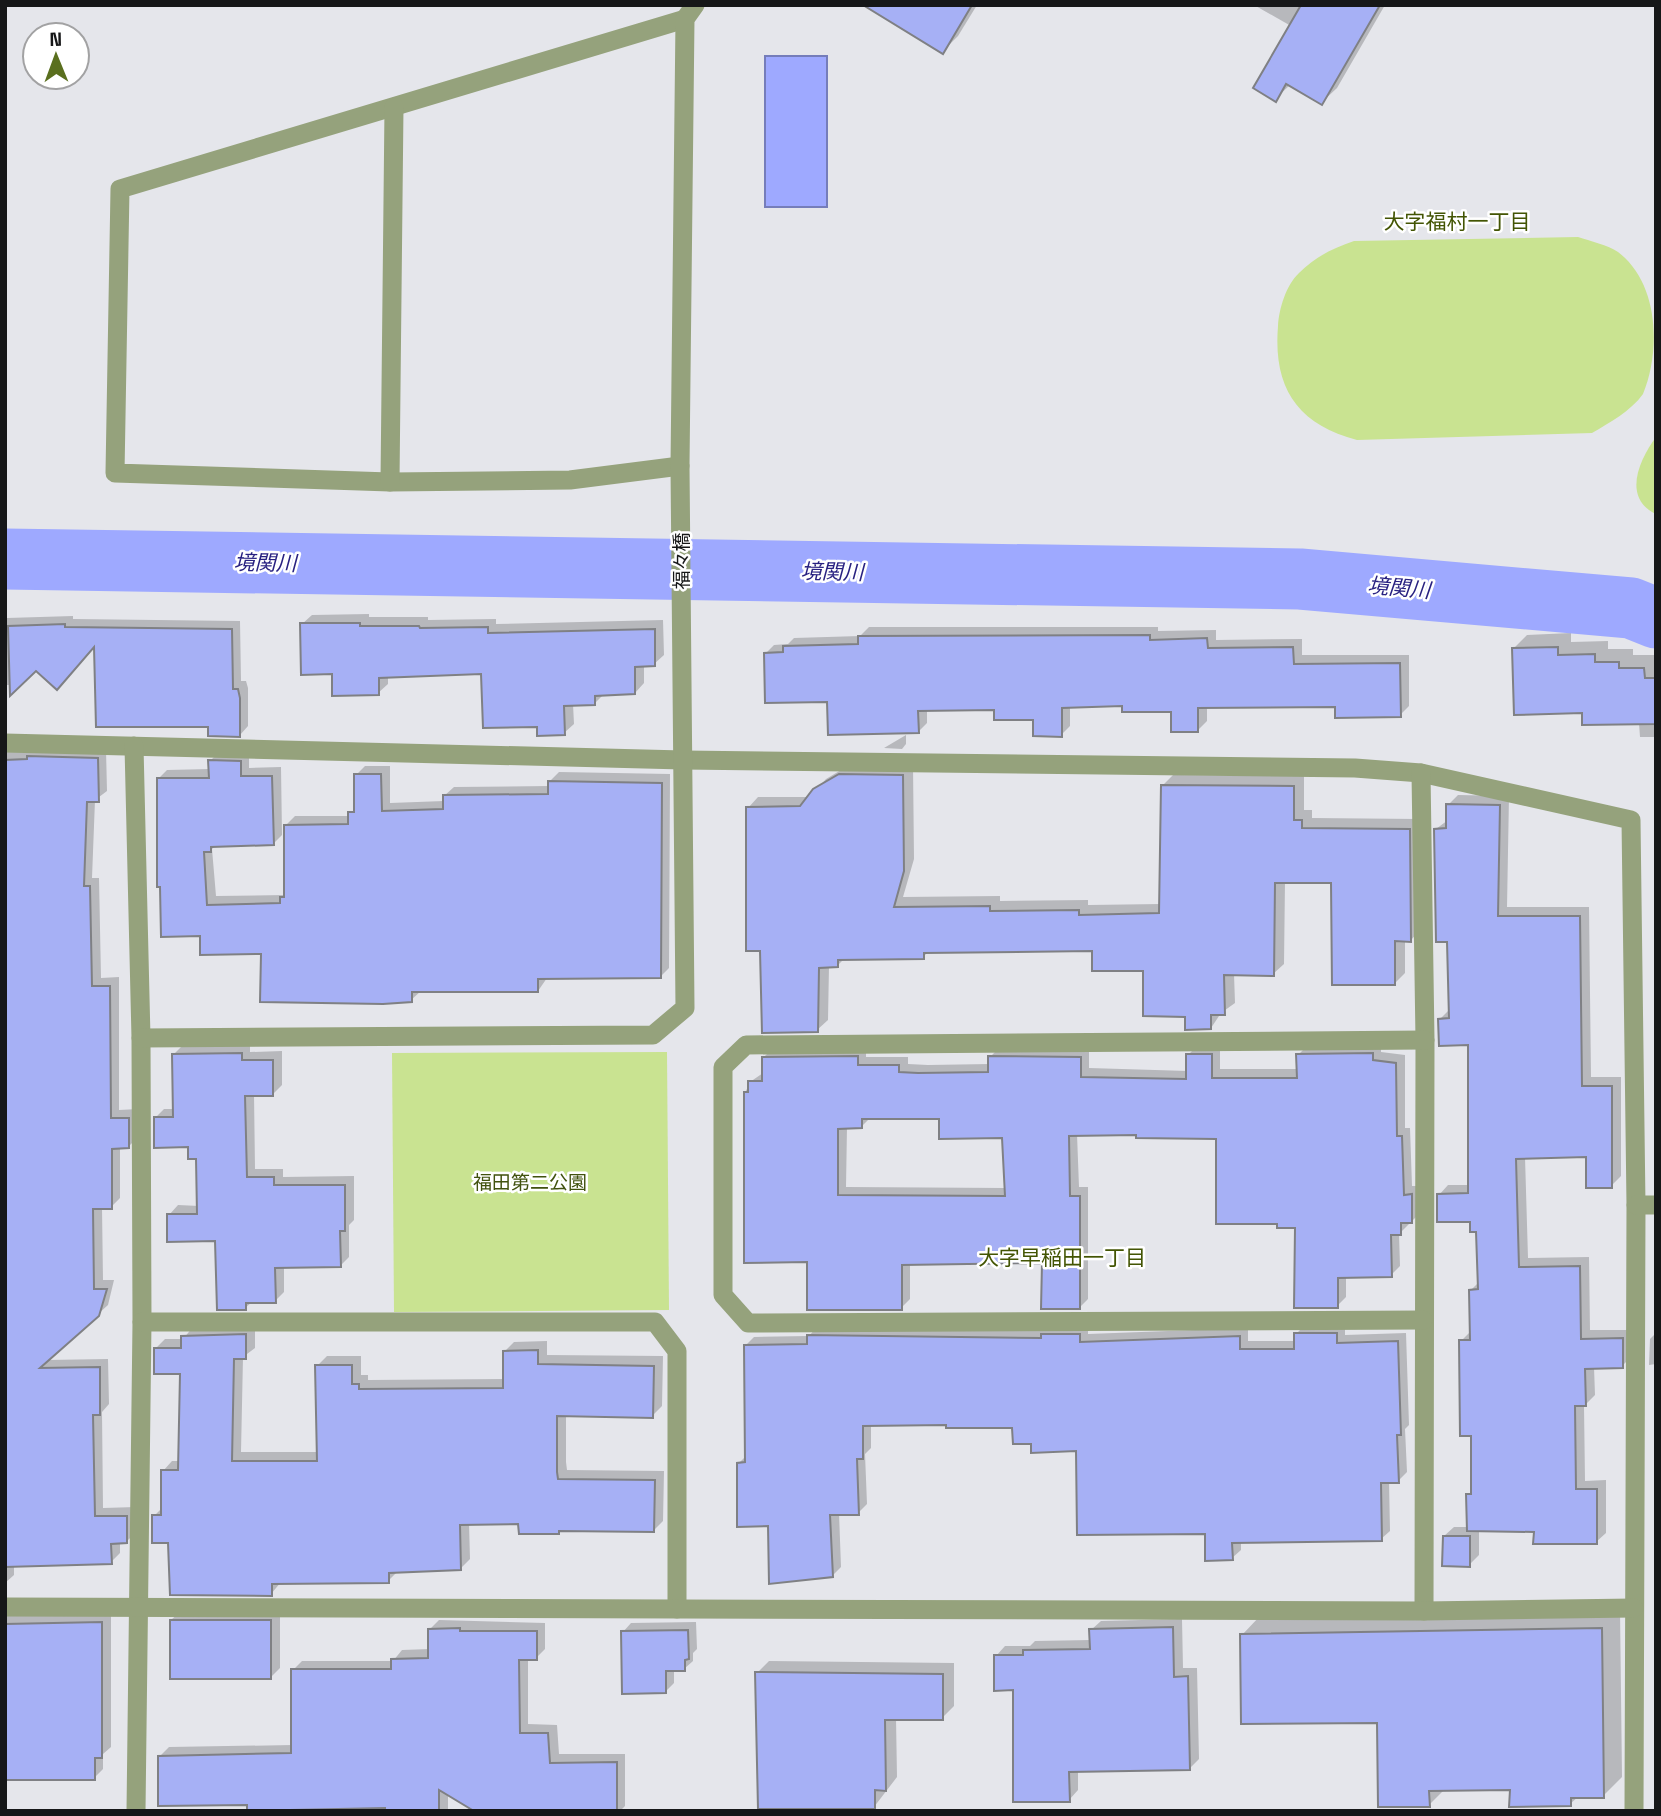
<svg xmlns="http://www.w3.org/2000/svg" width="1661" height="1816" viewBox="0 0 1661 1816" font-family="'Space Grotesk','Noto Sans JP',sans-serif">
	<rect width="100%" height="100%" fill="#e5e6eb"/>
	<g fill="#c9e391">
		<path d="M 1578,237 C 1590,241 1608,245 1618,252 C 1659,283 1661,350 1643,394 C 1631,411 1609,423 1592,433 L 1357,440 C 1297,424 1273,388 1278,326 C 1279,309 1286,285 1299,273 C 1315,257 1333,248 1354,241 Z"/>
		<path d="M 1656,437 L 1656,514 C 1622,498 1639,460 1656,437 Z"/>
		<polygon points="667,1052 669,1310 394,1312 392,1053"/>
	</g>
	<rect fill="#9ea9ff" stroke="#757dba" stroke-width="2" x="765" y="56" width="62" height="151"/>
	<g fill="#0003" fill-rule="evenodd">
		<polygon points="866,5 977,5 958,36 943,51"/>
		<polygon points="1254,5 1385,5 1337,88 1321,103 1290,85 1275,99 1291,26"/>
		<polygon points="369,614 369,617 428,617 428,620 496,619 496,624 663,620 664,655 654,664 644,665 644,683 635,693 604,694 595,703 573,704 574,724 564,733 539,725 483,672 388,676 388,684 378,693 334,672 302,624 312,615"/>
		<polygon points="5,615 7,618 73,616 73,619 240,621 241,681 246,681 248,688 248,726 240,735 210,725 96,644 36,668 19,685 5,685"/>
		<polygon points="869,627 1158,627 1158,631 1216,630 1216,640 1302,639 1302,655 1409,655 1409,706 1400,715 1336,705 1207,706 1207,721 1198,730 1172,711 1123,704 1070,706 1070,726 1061,735 1035,718 996,708 927,710 927,723 918,732 829,700 765,654 774,645 788,644 794,638 860,636"/>
		<polygon points="1571,633 1571,642 1608,641 1608,649 1633,649 1633,655 1656,655 1656,737 1640,737 1639,723 1584,712 1513,649 1527,635"/>
		<polygon points="906,735 906,744 902,749 884,748"/>
		<polygon points="106,749 107,791 95,800 92,878 99,878 101,978 119,977 119,1110 138,1109 138,1137 128,1147 120,1147 120,1198 111,1207 102,1207 103,1280 114,1280 108,1305 47,1360 108,1359 109,1404 102,1412 103,1508 136,1507 136,1532 126,1542 120,1542 120,1553 111,1562 14,1565 14,1575 5,1583 5,751"/>
		<polygon points="219,752 249,753 249,768 281,767 282,835 273,844 216,845 212,849 216,896 286,895 285,826 295,816 350,816 356,807 356,775 365,766 390,766 390,803 444,801 444,796 454,787 550,786 550,781 559,772 670,774 669,968 660,977 547,978 538,991 421,991 411,1000 202,934 158,779 167,770 210,769 210,761"/>
		<polygon points="851,764 913,765 914,859 903,897 1000,896 1000,901 1088,900 1088,905 1161,904 1163,785 1173,775 1304,776 1304,810 1312,810 1312,818 1419,819 1421,929 1411,940 1405,940 1405,973 1394,984 1333,881 1285,881 1284,964 1273,974 1234,974 1235,1003 1221,1013 1211,1028 1187,1016 1145,969 1094,949 929,951 923,957 845,958 837,966 829,966 828,1020 817,1030 761,949 748,808 758,797 810,797 826,779"/>
		<polygon points="1458,795 1509,796 1507,907 1589,907 1591,1077 1621,1077 1621,1176 1611,1186 1588,1155 1525,1157 1528,1258 1589,1257 1590,1330 1632,1330 1632,1356 1622,1366 1594,1367 1595,1395 1584,1406 1585,1481 1606,1480 1606,1533 1596,1542 1535,1530 1479,1529 1479,1555 1469,1565 1444,1536 1454,1527 1469,1527 1468,1495 1473,1490 1473,1434 1461,1341 1471,1331 1471,1290 1479,1282 1478,1230 1472,1220 1439,1195 1448,1185 1470,1185 1470,1043 1440,1019 1450,1009 1449,940 1436,829 1448,820 1448,805"/>
		<polygon points="183,1045 250,1045 250,1052 282,1051 282,1085 273,1094 254,1094 255,1169 283,1169 283,1177 354,1176 354,1220 349,1225 349,1257 340,1266 284,1266 284,1292 275,1301 252,1302 245,1308 217,1239 169,1215 178,1205 199,1206 198,1157 189,1146 155,1118 164,1109 174,1109 174,1054"/>
		<path d="M 1381,1045 L 1381,1052 L 1405,1055 L 1405,1128 L 1410,1128 L 1412,1186 L 1421,1186 L 1421,1212 L 1399,1234 L 1400,1266 L 1391,1275 L 1346,1276 L 1346,1297 L 1337,1306 L 1297,1226 L 1217,1138 L 1138,1133 L 1077,1134 L 1079,1187 L 1088,1187 L 1088,1299 L 1079,1308 L 1043,1262 L 910,1263 L 910,1299 L 901,1308 L 809,1260 L 745,1093 L 750,1082 L 763,1073 L 763,1058 L 772,1049 L 866,1048 L 866,1057 L 908,1057 L 908,1064 L 928,1065 L 990,1064 L 990,1057 L 999,1048 L 1089,1049 L 1089,1068 L 1188,1071 L 1188,1055 L 1197,1046 L 1220,1046 L 1220,1069 L 1298,1069 L 1298,1055 L 1307,1046 ZM 871,1117 L 940,1117 L 1004,1137 L 1006,1188 L 846,1187 L 847,1127 L 862,1126 Z"/>
		<polygon points="255,1325 255,1348 243,1357 241,1452 318,1452 317,1366 327,1356 361,1356 361,1375 368,1375 368,1380 505,1379 505,1351 514,1342 547,1341 547,1355 663,1356 662,1406 652,1416 566,1415 566,1462 567,1470 664,1471 663,1521 653,1531 561,1529 558,1532 520,1522 469,1523 470,1559 460,1569 398,1571 388,1581 281,1582 271,1594 170,1541 154,1516 163,1507 163,1471 172,1461 180,1461 182,1372 156,1348 165,1339 183,1339 193,1327"/>
		<polygon points="1305,1325 1345,1325 1345,1335 1406,1333 1409,1425 1405,1429 1407,1472 1398,1481 1389,1481 1390,1531 1381,1539 1241,1541 1241,1550 1232,1558 1206,1533 1078,1449 1033,1442 1014,1426 871,1424 871,1448 865,1454 867,1504 858,1513 839,1513 841,1567 832,1576 769,1525 739,1463 747,1455 746,1345 754,1337 809,1336 817,1327 1088,1326 1088,1334 1248,1328 1248,1341 1296,1341 1296,1334"/>
		<polygon points="1656,1333 1656,1364 1649,1365 1650,1339"/>
		<polygon points="1620,1610 1622,1777 1603,1796 1579,1796 1570,1804 1511,1788 1445,1789 1429,1805 1379,1721 1242,1635 1260,1616"/>
		<polygon points="181,1611 280,1611 280,1668 270,1678 171,1620"/>
		<polygon points="5,1612 111,1613 111,1747 103,1754 103,1769 94,1778 5,1779"/>
		<polygon points="1182,1619 1183,1668 1197,1668 1199,1759 1189,1769 1078,1770 1078,1790 1069,1800 996,1656 1005,1646 1030,1646 1035,1641 1091,1640 1091,1630 1101,1621"/>
		<polygon points="439,1620 545,1623 545,1649 536,1658 528,1658 528,1724 557,1725 559,1754 625,1754 625,1806 620,1811 477,1811 448,1793 448,1811 387,1811 387,1806 249,1811 249,1803 159,1757 169,1747 293,1745 293,1670 302,1661 393,1661 402,1650 430,1649 430,1629"/>
		<polygon points="696,1622 697,1649 693,1653 693,1661 684,1669 674,1670 674,1683 665,1692 623,1632 631,1623"/>
		<polygon points="769,1661 954,1663 954,1706 942,1718 896,1718 897,1777 874,1807 757,1673"/>
	</g>
	<g fill="none" stroke-linecap="round" stroke-linejoin="round">
		<polyline stroke="#9ea9ff" stroke-width="61" points="5,559 1300,579 1631,608 1656,618"/>
	</g>
	<g fill="#a6b0f5" stroke="#7f8084" stroke-width="2" fill-rule="evenodd">
		<polygon points="863,5 972,5 943,54"/>
		<polygon points="1301,5 1380,5 1322,105 1286,84 1276,102 1253,88"/>
		<polygon points="300,623 360,623 360,626 419,626 420,628 488,627 488,633 655,629 655,666 635,667 635,694 595,696 595,705 564,706 565,735 537,736 537,727 483,728 481,674 379,678 379,695 332,696 332,674 301,675"/>
		<polygon points="65,624 65,627 232,629 233,689 238,689 240,698 240,737 208,736 208,727 96,727 94,647 57,690 36,671 10,696 8,626"/>
		<polygon points="1150,635 1150,640 1207,638 1208,648 1293,647 1294,664 1400,663 1401,717 1335,718 1335,707 1198,708 1198,732 1171,732 1171,712 1122,712 1122,706 1062,708 1062,737 1033,736 1033,720 994,720 994,710 918,711 919,733 828,735 827,702 765,703 764,653 783,652 783,646 858,644 858,636"/>
		<polygon points="1558,647 1558,655 1595,654 1595,662 1619,662 1619,668 1644,668 1645,678 1656,678 1656,724 1582,725 1582,713 1514,715 1512,648"/>
		<polygon points="27,756 98,758 99,802 87,802 84,886 90,886 92,986 110,986 111,1118 129,1118 129,1148 112,1149 112,1209 93,1209 94,1289 107,1289 99,1316 40,1368 100,1367 100,1415 93,1415 95,1516 127,1516 127,1543 111,1544 112,1564 5,1567 5,760 27,759"/>
		<polygon points="208,760 241,761 241,776 272,776 274,845 211,847 211,852 204,852 207,905 280,903 280,897 284,897 284,825 348,824 348,812 354,812 354,774 381,774 382,811 443,809 443,795 548,794 548,781 662,783 661,978 538,979 538,992 412,992 412,1002 383,1004 260,1002 261,954 200,955 200,936 161,937 160,887 157,887 157,778 209,778"/>
		<polygon points="839,774 903,775 904,871 894,907 990,906 990,911 1079,910 1079,915 1159,913 1161,785 1294,786 1294,820 1302,820 1302,828 1410,829 1411,942 1395,941 1395,985 1332,985 1331,883 1275,883 1274,976 1224,975 1225,1015 1211,1015 1211,1029 1185,1030 1185,1017 1143,1016 1143,971 1092,971 1092,951 924,953 924,959 838,960 838,967 819,968 818,1032 762,1033 760,951 746,951 746,807 800,806 813,789"/>
		<polygon points="1446,804 1500,805 1498,916 1580,916 1582,1086 1612,1086 1612,1188 1586,1188 1586,1157 1516,1159 1519,1267 1580,1266 1581,1339 1623,1338 1623,1368 1585,1369 1586,1406 1575,1406 1576,1489 1597,1489 1597,1544 1533,1544 1534,1532 1467,1531 1466,1494 1471,1494 1471,1436 1460,1436 1459,1340 1470,1340 1469,1290 1478,1289 1476,1232 1470,1232 1470,1222 1437,1222 1437,1194 1468,1193 1468,1045 1439,1046 1438,1019 1449,1018 1447,942 1436,942 1434,829 1446,828"/>
		<polygon points="242,1053 242,1060 273,1060 273,1096 245,1096 247,1177 274,1177 274,1185 345,1185 345,1231 340,1231 341,1267 275,1268 276,1303 246,1303 246,1310 217,1310 215,1241 167,1242 167,1214 197,1214 196,1159 188,1159 188,1147 154,1148 154,1117 173,1117 172,1054"/>
		<path d="M 1373,1053 L 1373,1060 L 1396,1063 L 1397,1136 L 1402,1136 L 1404,1195 L 1412,1194 L 1412,1223 L 1401,1223 L 1401,1235 L 1391,1235 L 1392,1277 L 1338,1278 L 1338,1308 L 1294,1308 L 1295,1228 L 1277,1228 L 1277,1224 L 1216,1224 L 1216,1139 L 1136,1138 L 1136,1135 L 1069,1136 L 1070,1196 L 1080,1196 L 1080,1309 L 1041,1309 L 1042,1263 L 902,1265 L 902,1310 L 807,1310 L 807,1262 L 744,1263 L 744,1092 L 748,1092 L 748,1081 L 762,1081 L 762,1057 L 858,1056 L 858,1065 L 899,1065 L 899,1072 L 918,1073 L 988,1072 L 988,1056 L 1081,1057 L 1081,1077 L 1186,1079 L 1186,1054 L 1212,1054 L 1212,1078 L 1297,1078 L 1296,1054 ZM 862,1119 L 939,1119 L 939,1139 L 1002,1138 L 1005,1196 L 838,1195 L 838,1129 L 862,1128 Z"/>
		<polygon points="1294,1333 1337,1333 1337,1343 1398,1341 1401,1435 1397,1435 1399,1483 1381,1483 1382,1541 1232,1543 1233,1560 1205,1561 1205,1534 1077,1535 1076,1451 1031,1453 1031,1444 1013,1444 1012,1428 946,1428 946,1425 863,1426 863,1459 857,1459 859,1515 830,1515 833,1577 769,1584 768,1526 737,1527 737,1463 745,1462 744,1345 807,1344 807,1335 1041,1338 1041,1334 1080,1334 1080,1342 1240,1336 1240,1349 1294,1349"/>
		<polygon points="246,1334 246,1359 234,1359 232,1461 317,1461 315,1365 352,1365 352,1384 359,1384 359,1389 503,1388 503,1351 538,1350 538,1364 654,1366 653,1418 557,1416 557,1472 558,1479 655,1480 654,1532 559,1531 559,1534 519,1534 518,1524 460,1525 461,1570 389,1573 389,1583 272,1584 272,1596 170,1595 168,1543 152,1543 152,1515 161,1515 161,1470 178,1470 180,1374 154,1374 154,1348 181,1348 181,1336"/>
		<polygon points="1443,1536 1470,1536 1470,1567 1442,1566"/>
		<rect x="170" y="1620" width="101" height="59"/>
		<polygon points="102,1622 102,1758 95,1758 95,1780 5,1780 5,1624"/>
		<polygon points="1173,1627 1174,1677 1188,1676 1190,1770 1069,1772 1070,1802 1013,1802 1013,1690 994,1691 994,1655 1023,1655 1023,1650 1090,1649 1089,1629"/>
		<polygon points="460,1628 460,1631 537,1631 537,1660 519,1660 520,1733 548,1733 550,1763 617,1762 617,1811 474,1811 439,1790 439,1811 385,1811 385,1808 247,1811 247,1805 158,1806 158,1756 291,1753 291,1669 391,1669 391,1659 428,1658 428,1629"/>
		<polygon points="1602,1628 1604,1798 1571,1798 1571,1806 1509,1807 1510,1790 1429,1791 1430,1807 1378,1807 1377,1723 1241,1724 1240,1634"/>
		<polygon points="688,1630 689,1659 685,1660 685,1671 666,1671 666,1693 622,1694 621,1631"/>
		<polygon points="755,1672 943,1674 943,1720 885,1720 886,1791 875,1790 875,1809 758,1809"/>
	</g>
	<g fill="none" stroke-linecap="round" stroke-linejoin="round">
		<g stroke="#95a27c" stroke-width="19">
			<polyline points="680,466 570,480 390,482 115,473 120,189 685,19"/>
			<polyline points="390,482 394,107"/>
			<polyline points="5,743 683,760 1355,768 1421,773 1631,820 1636,1205 1634,1811"/>
			<polyline points="134,746 141,1038 142,1322 136,1811"/>
			<polyline points="1421,773 1425,1040 1424,1611"/>
			<polyline points="141,1038 653,1035 685,1008 680,466 685,19 695,5"/>
			<polyline points="1636,1205 1656,1205"/>
			<polyline points="1423,1320 748,1323 723,1295 723,1067 746,1045 1425,1040"/>
			<polyline points="142,1322 655,1322 677,1351 677,1609"/>
			<polyline points="5,1607 1424,1611 1634,1608"/>
		</g>
	</g>
	<g text-anchor="middle" stroke-width="5" stroke-linejoin="round" paint-order="stroke">
		<g font-size="19" fill="#161718" stroke="#fff">
			<text transform="translate(681 561) rotate(-90)" y="7">福々橋</text>
		</g>
		<g font-size="19" fill="#41520e" stroke="#fff">
			<text x="530" y="1189">福田第二公園</text>
		</g>
		<g font-size="21" fill="#435504" stroke="#fff">
			<text x="1457" y="229">大字福村一丁目</text>
			<text x="1062" y="1265">大字早稲田一丁目</text>
		</g>
		<g font-size="21" font-style="italic" fill="#282181" stroke="#fff">
			<text transform="translate(265 563) rotate(1)" y="7">境関川</text>
			<text transform="translate(832 572) rotate(1)" y="7">境関川</text>
			<text transform="translate(1399 588) rotate(5)" y="7">境関川</text>
		</g>
	</g>
	<rect width="1661" height="1816" fill="none" stroke="#161718" stroke-width="14"/>
	<g transform="translate(56 56) rotate(359)"><circle r="33" fill="#ffffff" stroke="#a2a2a3" stroke-width="2"/>
	<path d="M0-5L12 26L0 18L-12 26Z" fill="#5a6f1e"/>
	<text y="-10" font-size="19" font-weight="bold" text-anchor="middle" fill="#161718">N</text>
	</g>
</svg>
